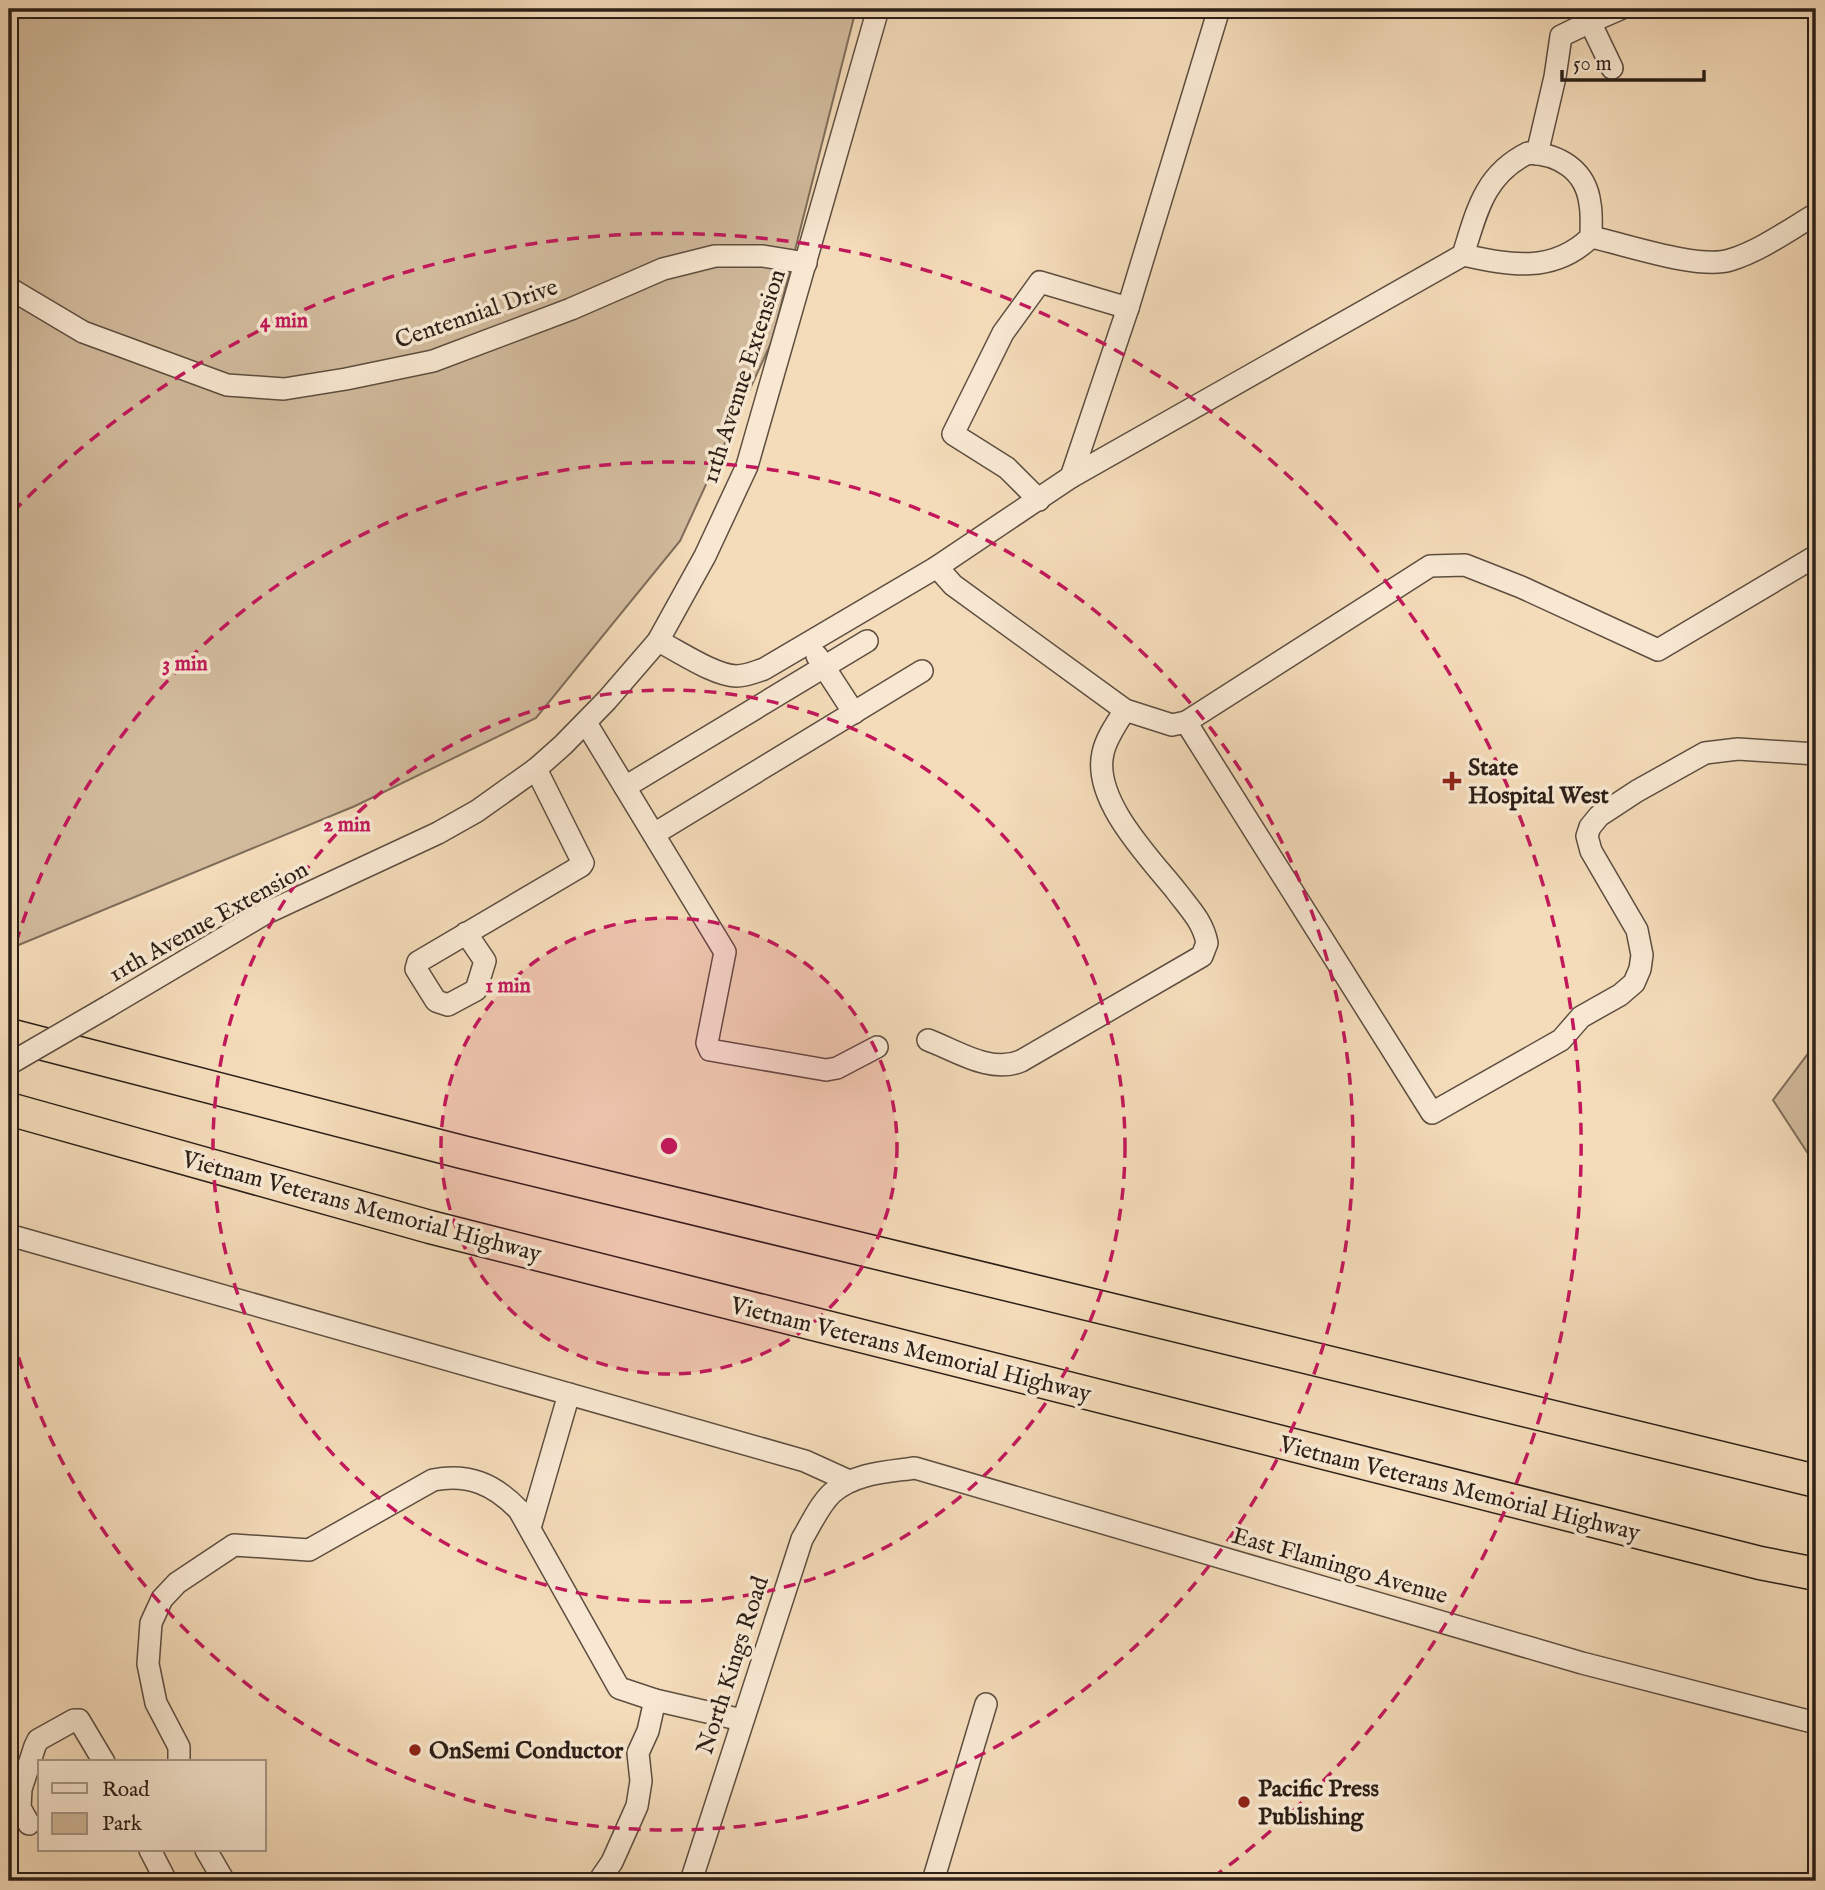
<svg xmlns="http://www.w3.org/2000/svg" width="1825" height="1890" viewBox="0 0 1825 1890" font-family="'IM FELL English',serif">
	<rect width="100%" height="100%" fill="#f4dbb9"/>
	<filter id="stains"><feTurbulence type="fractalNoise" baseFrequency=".00286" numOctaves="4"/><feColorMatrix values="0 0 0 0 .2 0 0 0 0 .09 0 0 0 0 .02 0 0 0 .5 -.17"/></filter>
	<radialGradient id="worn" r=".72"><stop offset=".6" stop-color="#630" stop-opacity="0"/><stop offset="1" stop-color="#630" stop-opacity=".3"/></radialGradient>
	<g fill="#d2bb9d" stroke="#7e6d5a" stroke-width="2">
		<polygon points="9,9 856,9 772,341 680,541 536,718 355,806 9,949"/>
		<polygon points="1816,1043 1816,1166 1773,1100"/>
	</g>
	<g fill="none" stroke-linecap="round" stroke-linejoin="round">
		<defs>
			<g id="minor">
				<polyline points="1590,22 1620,9"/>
				<path d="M 1528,153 C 1559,154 1586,170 1590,204 C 1592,214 1591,226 1591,237 C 1553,274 1510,265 1463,255 C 1477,211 1484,175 1528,153 Z"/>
				<polyline points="1537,154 1555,77 1561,36 1590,22 1612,68"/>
				<path d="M 1591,237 C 1624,244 1699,270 1730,260 C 1760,251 1789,230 1816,214"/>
				<polyline points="9,288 83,332 227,385 284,389 346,379 433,361 571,309 663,269 715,256 763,256 806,263"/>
				<polyline points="1071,477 1128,308 1219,9"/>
				<polyline points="1039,500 1007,468 953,434 1003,333 1040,282 1128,308"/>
				<polyline points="937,567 1071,477 1463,255"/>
				<path d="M 658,641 C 679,651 713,675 736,676 C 746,676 755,672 764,669 L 937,567 L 953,585 L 1125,710 L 1172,725 L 1186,722 L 1432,1113 L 1561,1040 L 1581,1017 L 1620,995 L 1634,983 L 1640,969 L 1642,955 L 1637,930 L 1591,851 L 1587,836 L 1590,827 L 1599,816 L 1637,791 L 1705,753 L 1738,749 L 1816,754"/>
				<polyline points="817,656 854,713"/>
				<polyline points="1186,722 1430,566 1465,565 1521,587 1658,650 1816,556"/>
				<polyline points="586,723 725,952 707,1043 710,1050 826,1070 837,1068 877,1047"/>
				<polyline points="625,787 867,641"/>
				<polyline points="654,834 922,671"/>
				<polyline points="466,933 485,961 476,990 448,1005 436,1001 416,969 418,962 581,866 583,863 536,769"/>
				<polyline points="109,1006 264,914 438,833 477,811 536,769 563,745 607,700 658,641 705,556 747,466 878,9"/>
				<path d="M 928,1040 C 957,1051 991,1074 1021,1061 L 1202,956 L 1207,943 C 1203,922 1190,909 1177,892 C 1150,858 1092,800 1103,753 C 1106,738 1117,723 1125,710"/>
				<polyline points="9,1235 805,1461 849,1481"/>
				<polyline points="530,1528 569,1394"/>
				<path d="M 179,1762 L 179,1747 L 156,1703 L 148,1664 L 151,1623 L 162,1599 L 177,1583 L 234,1545 L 309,1550 L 433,1480 C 468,1473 494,1484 519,1510 L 619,1688 L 655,1700 L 742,1720"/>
				<polyline points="29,1824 20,1808 21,1789 35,1746 38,1740 74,1720 79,1720 104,1762"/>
				<polyline points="150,1850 166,1881"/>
				<polyline points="206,1850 224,1881"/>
				<polyline points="599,1881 612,1862 637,1806 641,1781 638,1753 648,1731 655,1700"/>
				<path d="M 691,1881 L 802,1539 C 811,1524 820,1504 832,1493 C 854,1473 887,1472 915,1468 L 1582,1663 L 1816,1723"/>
				<polyline points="933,1881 986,1704"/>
			</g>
			<g id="highway">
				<polyline points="9,1035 462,1152 1816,1481"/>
				<polyline points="9,1109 430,1227 1760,1563 1816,1574"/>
			</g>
		</defs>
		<use href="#minor" stroke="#5d4e40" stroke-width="24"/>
		<use href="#highway" stroke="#2b1f17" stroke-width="35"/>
		<use href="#minor" stroke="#f8e8d2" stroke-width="21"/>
		<use href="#highway" stroke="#f4dbb9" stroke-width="32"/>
		<defs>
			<polyline id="minor-bridge" points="9,1064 109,1006"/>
		</defs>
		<use href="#minor-bridge" stroke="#5d4e40" stroke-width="24" stroke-linecap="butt"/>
		<use href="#minor-bridge" stroke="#f8e8d2" stroke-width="21"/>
	</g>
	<circle cx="669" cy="1146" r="228" fill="#c2185b" fill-opacity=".12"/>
	<g fill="none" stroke="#c2185b" stroke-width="3.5" stroke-dasharray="12 9">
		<circle cx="669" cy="1146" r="228"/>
		<circle cx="669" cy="1146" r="456"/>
		<path d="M10 963A684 684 0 1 1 10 1329"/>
		<path d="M13 512A912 912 0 1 1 1211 1879"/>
	</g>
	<g fill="#8f2418" stroke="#f8e8d2" stroke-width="2.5">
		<path d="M1448.5 770.5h7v7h7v7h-7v7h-7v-7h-7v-7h7z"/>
		<circle cx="415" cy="1750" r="7"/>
		<circle cx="1244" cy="1802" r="7"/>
	</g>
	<g text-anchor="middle" stroke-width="7" stroke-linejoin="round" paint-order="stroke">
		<g font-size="24" fill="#2b1f17" stroke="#f8e8d2">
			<text transform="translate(476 313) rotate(-19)" y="8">Centennial Drive</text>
			<text transform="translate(743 376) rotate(-72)" y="8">11th Avenue Extension</text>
			<text transform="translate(208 921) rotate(-29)" y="8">11th Avenue Extension</text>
			<text transform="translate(362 1206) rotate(15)" y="8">Vietnam Veterans Memorial Highway</text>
			<text transform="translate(911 1349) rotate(14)" y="8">Vietnam Veterans Memorial Highway</text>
			<text transform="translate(1460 1488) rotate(14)" y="8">Vietnam Veterans Memorial Highway</text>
			<text transform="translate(1340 1565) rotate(16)" y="8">East Flamingo Avenue</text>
			<text transform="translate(732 1665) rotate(-72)" y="8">North Kings Road</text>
		</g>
		<g font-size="24" font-weight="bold" fill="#2b1f17" stroke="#f8e8d2" text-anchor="start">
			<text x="1468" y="775">State<tspan x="1468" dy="28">Hospital West</tspan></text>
			<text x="429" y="1758">OnSemi Conductor</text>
			<text x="1258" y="1796">Pacific Press<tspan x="1258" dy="28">Publishing</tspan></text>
		</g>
	</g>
	<circle cx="669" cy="1146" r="10" fill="#c2185b" stroke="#f8e8d2" stroke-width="3.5"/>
	<g font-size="21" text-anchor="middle" font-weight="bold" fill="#c2185b" stroke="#f8e8d2" stroke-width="7" stroke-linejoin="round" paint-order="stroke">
		<text x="284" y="327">4 min</text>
		<text x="185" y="670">3 min</text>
		<text x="347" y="831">2 min</text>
		<text x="508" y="992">1 min</text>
	</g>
	<rect width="1825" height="1890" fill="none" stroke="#f4dbb9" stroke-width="35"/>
	<rect x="10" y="10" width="1804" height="1869" fill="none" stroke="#2b1f17" stroke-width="3.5"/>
	<rect x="18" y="18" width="1790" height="1855" fill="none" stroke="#2b1f17" stroke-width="2"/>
	<rect x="38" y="1760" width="228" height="91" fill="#f8e8d2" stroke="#a69887" stroke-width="2"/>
	<rect x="52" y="1783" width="35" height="10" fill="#f8e8d2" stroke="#a69887" stroke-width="2"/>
	<text x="102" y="1796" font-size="21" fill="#2b1f17">Road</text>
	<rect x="52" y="1813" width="35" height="21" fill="#d2bb9d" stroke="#a69887" stroke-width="2"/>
	<text x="102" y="1830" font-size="21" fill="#2b1f17">Park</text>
	<path d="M1562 70v10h142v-10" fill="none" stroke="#2b1f17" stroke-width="3.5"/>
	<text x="1573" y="70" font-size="21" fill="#2b1f17" stroke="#f8e8d2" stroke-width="5" paint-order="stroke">50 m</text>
	<rect width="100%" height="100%" filter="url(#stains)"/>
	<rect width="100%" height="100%" fill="url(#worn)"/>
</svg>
